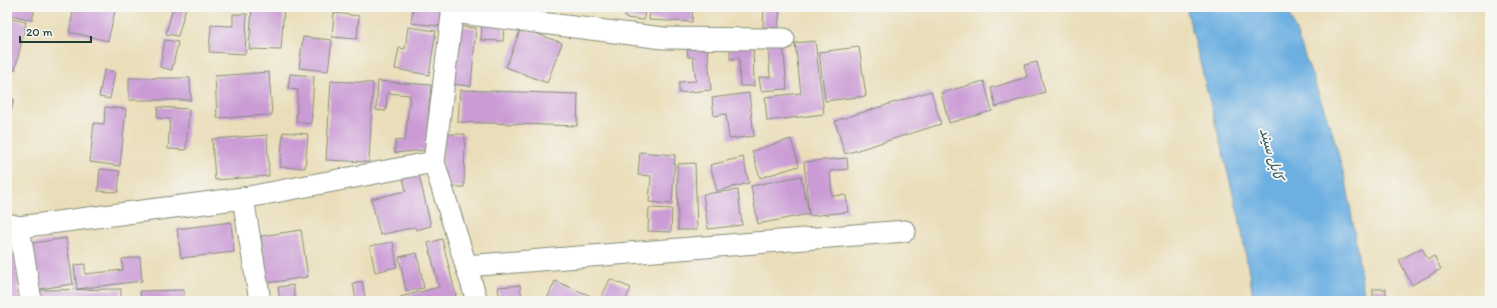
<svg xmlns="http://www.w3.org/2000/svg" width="1497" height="308" viewBox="0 0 1497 308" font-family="Itim,'Playpen Sans Arabic',sans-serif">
	<rect width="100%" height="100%" fill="#f6f6f2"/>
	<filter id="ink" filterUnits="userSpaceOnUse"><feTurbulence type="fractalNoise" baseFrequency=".025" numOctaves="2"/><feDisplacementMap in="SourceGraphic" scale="8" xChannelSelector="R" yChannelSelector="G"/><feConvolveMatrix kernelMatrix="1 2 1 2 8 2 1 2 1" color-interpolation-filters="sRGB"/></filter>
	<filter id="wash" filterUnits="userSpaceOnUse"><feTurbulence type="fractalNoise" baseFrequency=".012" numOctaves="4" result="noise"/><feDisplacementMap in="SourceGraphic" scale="16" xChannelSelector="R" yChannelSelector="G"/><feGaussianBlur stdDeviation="0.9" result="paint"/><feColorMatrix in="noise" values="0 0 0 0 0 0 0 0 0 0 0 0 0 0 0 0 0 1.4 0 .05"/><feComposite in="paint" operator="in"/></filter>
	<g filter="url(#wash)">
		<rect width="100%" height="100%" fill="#eadeba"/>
		<polygon fill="#6cafe1" stroke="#46768a" points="1186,7 1287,7 1332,131 1347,186 1365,301 1254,301 1239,217"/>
		<g id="blocks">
			<g fill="#ca9bd5">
				<polygon points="7,7 35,7 32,20 7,14"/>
				<polygon points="74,7 116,7 108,41 69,32"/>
				<polygon points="173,7 186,7 178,36 166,34"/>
				<polygon points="252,7 284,7 281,50 249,49"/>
				<polygon points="413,7 442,7 440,26 411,23"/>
				<polygon points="626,7 645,7 644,20 625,18"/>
				<polygon points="650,7 693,7 692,22 649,20"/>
				<polygon points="764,7 780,7 778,28 763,27"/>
				<polygon points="334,13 359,16 357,39 332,37"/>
				<polygon points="233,14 247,14 245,54 209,52 211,25 233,26"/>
				<polygon points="7,18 26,22 15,70 7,68"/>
				<polygon points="482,22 504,23 503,41 481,40"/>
				<polygon points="453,26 476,28 471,86 448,84"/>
				<polygon points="408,27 436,31 429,75 395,69 399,48 405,49"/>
				<polygon points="521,28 562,43 547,83 506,67"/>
				<polygon points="303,37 332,40 328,71 299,68"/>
				<polygon points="165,40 178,42 172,70 160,67"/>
				<polygon points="815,41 824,114 767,121 765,97 801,93 795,43"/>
				<polygon points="753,42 754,86 740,86 739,58 730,59 730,43"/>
				<polygon points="783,43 787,89 761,91 759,77 770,77 768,44"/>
				<polygon points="707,45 711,90 679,93 679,82 696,81 693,57 688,57 687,46"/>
				<polygon points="859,47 866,96 825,101 819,52"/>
				<polygon points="1037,62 1045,92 996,107 991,88 1027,77 1024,65"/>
				<polygon points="104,70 115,72 110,99 99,97"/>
				<polygon points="269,72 272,115 217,118 215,76"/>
				<polygon points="290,74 314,76 311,124 296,122 298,90 288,89"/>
				<polygon points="129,78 190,78 191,100 129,100"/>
				<polygon points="331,81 373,83 369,162 326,160"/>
				<polygon points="378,81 431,85 425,150 395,153 395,141 405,140 410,95 387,93 386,111 376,110"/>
				<polygon points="984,81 992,111 949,123 941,93"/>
				<polygon points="460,90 578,94 577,126 458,122"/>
				<polygon points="931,91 941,124 845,154 835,121"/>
				<polygon points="749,93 754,136 729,139 726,114 714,116 712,98"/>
				<polygon points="7,97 14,99 8,124 7,124"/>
				<polygon points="105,107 126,109 120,166 90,162 94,123 104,124"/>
				<polygon points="158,107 189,109 186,150 168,149 170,119 157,118"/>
				<polygon points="283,132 308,134 305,168 280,167"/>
				<polygon points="443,134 465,134 464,187 442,187"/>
				<polygon points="267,135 269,176 215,180 212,139"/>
				<polygon points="791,139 799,166 760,178 752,151"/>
				<polygon points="640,152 675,155 672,204 649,202 651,176 638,175"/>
				<polygon points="743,157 749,183 717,191 710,165"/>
				<polygon points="847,158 848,169 830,171 832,196 846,195 848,212 809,216 804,162"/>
				<polygon points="695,163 697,230 678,230 677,164"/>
				<polygon points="100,169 120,171 118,192 98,191"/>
				<polygon points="418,171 431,226 416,230 415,227 380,235 371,199 406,191 402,174"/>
				<polygon points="801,176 809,214 758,224 751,186"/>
				<polygon points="7,178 11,179 8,195 7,195"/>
				<polygon points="738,190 742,225 708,229 703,194"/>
				<polygon points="649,208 672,209 671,232 648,231"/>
				<polygon points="231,222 234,252 181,258 177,229"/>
				<polygon points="301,230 308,277 267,283 261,236"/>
				<polygon points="11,235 21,301 7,301 7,236"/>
				<polygon points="66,238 73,284 33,290 27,244"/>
				<polygon points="442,239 456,296 435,301 401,301 400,297 439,287 428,243"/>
				<polygon points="393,242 397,267 375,272 370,246"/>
				<polygon points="1422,248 1428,259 1434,256 1441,269 1412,285 1399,260"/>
				<polygon points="417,253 424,288 406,291 399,257"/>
				<polygon points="140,257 142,281 77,289 74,265 85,264 85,274 123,270 122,259"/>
				<polygon points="610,279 631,288 625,301 600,301"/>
				<polygon points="362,281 366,301 356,301 353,283"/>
				<polygon points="555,281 591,296 589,301 546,301"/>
				<polygon points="293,285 295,299 280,301 278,287"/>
				<polygon points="520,285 522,298 500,301 498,287"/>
				<polygon points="121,289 121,301 38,301 38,290"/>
				<rect x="1373" y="289" width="13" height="12"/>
				<polygon points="184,290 184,301 141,301 140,291"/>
			</g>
		</g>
	</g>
	<g filter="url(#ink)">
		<use href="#blocks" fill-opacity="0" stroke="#848e77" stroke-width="1"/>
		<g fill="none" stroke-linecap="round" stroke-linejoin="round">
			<defs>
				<g id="minor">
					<polyline points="453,7 434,162 477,301"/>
					<polyline points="452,12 663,38 784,39"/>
					<polyline points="243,198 260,301"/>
					<polyline points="7,224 19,227 243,198 434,162"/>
					<polyline points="19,227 31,301"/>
					<polyline points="466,266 905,231"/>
				</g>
			</defs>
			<use href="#minor" stroke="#848e77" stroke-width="23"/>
			<use href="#minor" stroke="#fff" stroke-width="21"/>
		</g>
	</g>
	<g text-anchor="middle" stroke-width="4" stroke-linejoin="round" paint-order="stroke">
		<g font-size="14" font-style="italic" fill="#325a5f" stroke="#f6f6f2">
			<text transform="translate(1272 154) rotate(74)" y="5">کابل سيند</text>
		</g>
	</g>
	<rect width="1497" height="308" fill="none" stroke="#f6f6f2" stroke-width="24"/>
	<path d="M20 36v6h71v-6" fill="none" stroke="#1f3d34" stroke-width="2"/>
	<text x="26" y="36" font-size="12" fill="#1f3d34" stroke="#f6f6f2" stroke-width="3" paint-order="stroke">20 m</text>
</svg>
